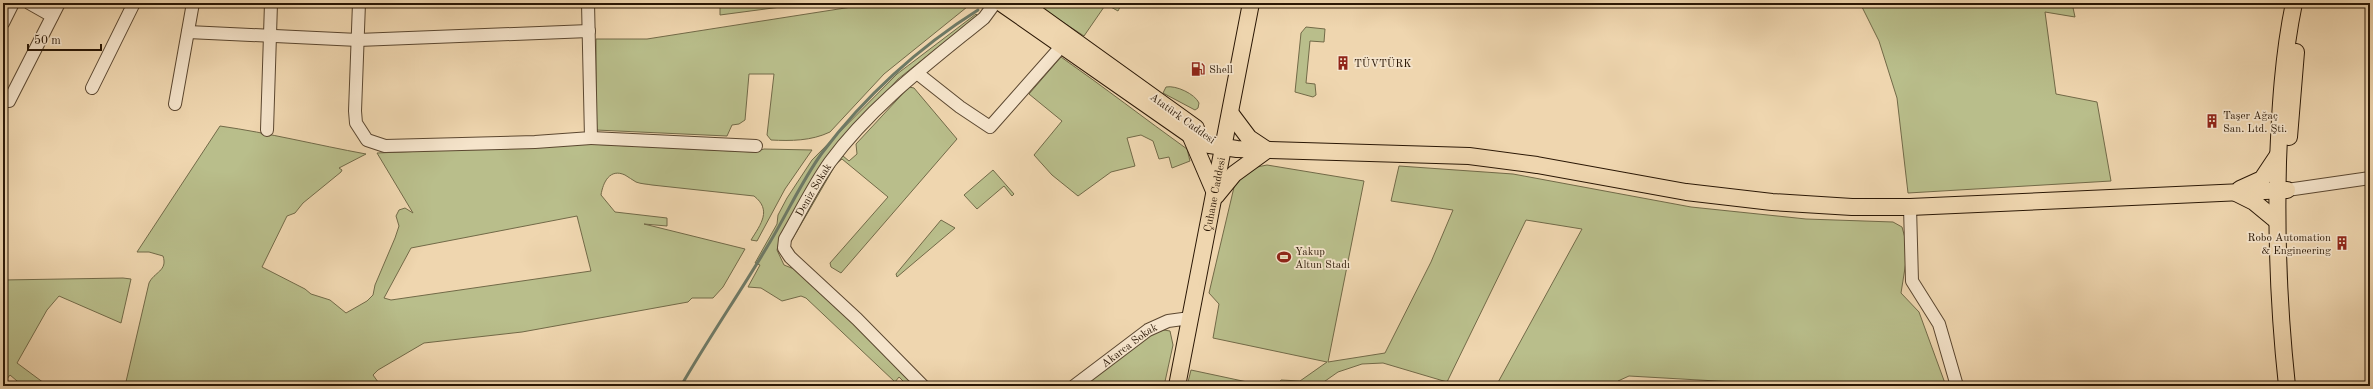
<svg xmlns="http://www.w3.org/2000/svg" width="2373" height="389" viewBox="0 0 2373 389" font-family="'Old Standard TT',serif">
	<rect width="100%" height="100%" fill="#efd6af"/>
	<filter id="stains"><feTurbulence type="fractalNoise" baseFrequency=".005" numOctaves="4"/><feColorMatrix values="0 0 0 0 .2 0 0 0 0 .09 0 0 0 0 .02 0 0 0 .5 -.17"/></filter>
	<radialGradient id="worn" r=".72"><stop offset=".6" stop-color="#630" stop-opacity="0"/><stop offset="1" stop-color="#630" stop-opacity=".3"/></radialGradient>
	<g fill="#b9be8b" stroke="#726a48" fill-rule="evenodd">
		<polygon points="720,3 811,3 720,15"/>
		<path d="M 877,3 L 972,3 L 884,74 L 830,132 C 811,141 791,141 771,140 L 767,135 L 774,74 L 749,74 L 745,120 L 739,124 L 732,125 L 727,136 L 596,130 L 596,39 L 647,39 Z"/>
		<polygon points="1034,3 1122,3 1118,11 1109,6 1104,7 1084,36"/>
		<polygon points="1860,3 2072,3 2075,17 2045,12 2056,94 2097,102 2111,181 1908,193 1897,98 1879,41"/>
		<polygon points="976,14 977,15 974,19 898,79 857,124 779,242 777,250 784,265 794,269 844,315 857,323 917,386 908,386 899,377 895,382 806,298 801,296 782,301 761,288 748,287 760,265 755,263 777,224 778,215 787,198 812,160 897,74"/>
		<polygon points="1306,27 1325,29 1324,42 1310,41 1306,83 1315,84 1316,95 1313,97 1295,92 1301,33"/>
		<path d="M 1061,57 C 1104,87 1145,119 1187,149 L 1190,161 L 1172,168 L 1169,157 L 1159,159 L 1153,141 L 1141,135 L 1127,138 L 1135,166 L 1111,172 L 1078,196 L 1052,175 L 1034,155 L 1062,121 L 1029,94 Z"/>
		<polygon points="909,87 914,88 957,139 841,273 831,267 830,263 888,197 842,159 836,164 789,245 791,235 833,163 843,156 849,161 857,154 856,144"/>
		<path d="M 1166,87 C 1176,85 1195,94 1199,103 L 1198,108 L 1195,110 L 1163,93 Z"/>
		<path d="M 220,126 C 269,133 317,145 366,154 L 339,168 L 342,170 L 341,172 L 303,203 L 295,213 L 287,216 L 262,267 L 305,289 L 311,294 L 330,300 L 346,313 L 367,301 L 373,295 L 375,285 L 395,238 L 399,226 L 396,216 L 399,210 L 405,208 L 413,213 L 377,153 L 589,144 L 754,152 L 764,149 L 812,150 L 785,189 L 757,241 L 751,240 C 761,224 772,210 754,196 L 652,185 C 647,184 641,184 636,182 C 632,180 629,177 625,175 C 610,168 603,182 601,195 L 615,212 L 667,218 L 667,226 L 644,224 L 745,249 L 723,287 L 713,298 L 692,298 L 688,302 L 522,332 L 424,343 L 378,370 L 373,375 L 381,386 L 125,386 L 149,283 C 154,272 168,271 163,256 L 149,252 L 137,252 ZM 577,216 L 591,271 L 391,300 L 384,298 L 411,248 Z"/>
		<polygon points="1267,165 1364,181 1328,362 1385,353 1431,262 1453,210 1391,201 1399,166 1513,174 1691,207 1806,219 1893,222 1902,227 1908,249 1901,293 1919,312 1946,386 1804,386 1629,376 1618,381 1616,386 1496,386 1582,229 1526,220 1447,382 1383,363 1362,364 1338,372 1318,386 1277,386 1281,380 1300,381 1327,362 1213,338 1219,304 1209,293 1235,183 1252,168"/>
		<polygon points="993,170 1014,194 1012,196 1004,186 977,209 964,195"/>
		<polygon points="941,220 955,228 897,277 896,274"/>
		<polygon points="123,278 131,279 121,323 59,296 47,310 17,363 48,386 23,386 10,375 3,384 3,280"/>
		<polygon points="1164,330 1170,331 1173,345 1164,386 1081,386 1152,334"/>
		<polygon points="1191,370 1266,386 1187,386"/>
	</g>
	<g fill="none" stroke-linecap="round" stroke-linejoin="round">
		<path stroke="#6e7965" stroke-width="3" d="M 681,386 C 708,339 739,294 767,247 C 786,216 801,182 822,153 C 864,97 919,47 978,10"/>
		<defs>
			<g id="minor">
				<polyline points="29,3 52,16"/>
				<polyline points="359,3 355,111 356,123 367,140 385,146 535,142 591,138 588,3"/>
				<polyline points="3,23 13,3"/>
				<polyline points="188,32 358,40 589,31"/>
				<polyline points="917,73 960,107 990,127 1067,40"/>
				<polyline points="92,88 134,3"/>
				<polyline points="3,101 9,101 59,3"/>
				<polyline points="175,104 193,3"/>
				<polyline points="267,130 271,3"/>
				<polyline points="591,138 756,146"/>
				<polyline points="2287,190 2370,178"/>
				<polyline points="1910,207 1912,281 1939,324 1957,386"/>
				<path id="s1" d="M 923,386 L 857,319 L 790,257 L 784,248 L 785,239 C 800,213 813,186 830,162 C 872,105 930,62 984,18 L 995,3"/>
				<path id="s2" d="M 1074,386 L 1148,330 L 1168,321 L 1190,318"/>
			</g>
			<g id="major">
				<polyline points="1001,3 1203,144 1237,149 1469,156 1537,165 1686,192 1772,202 1852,207 1910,207 2287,190"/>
				<polyline points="1022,3 1196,128"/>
				<polyline points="1191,137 1215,193"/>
				<polyline points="2289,137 2296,52"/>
				<polyline points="2240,189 2262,179 2278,155"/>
				<polyline points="2236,193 2254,202 2277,221"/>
				<polyline points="1216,196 1234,174 1267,150 1249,138 1231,114"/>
				<path id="s3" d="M 1177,386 L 1251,3"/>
				<path d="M 2287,386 C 2279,312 2276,237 2278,162 C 2280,109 2283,56 2294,3"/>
			</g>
		</defs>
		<use href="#minor" stroke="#5b4730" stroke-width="14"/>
		<use href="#major" stroke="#2a1705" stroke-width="18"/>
		<use href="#minor" stroke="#f5e4cb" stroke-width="12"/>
		<use href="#major" stroke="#efd6af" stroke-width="16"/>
	</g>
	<defs>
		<symbol id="building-bare" viewBox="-9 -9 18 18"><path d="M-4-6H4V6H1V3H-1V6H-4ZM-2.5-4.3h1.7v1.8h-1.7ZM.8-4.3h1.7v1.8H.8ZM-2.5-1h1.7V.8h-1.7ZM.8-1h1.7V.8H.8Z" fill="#8f2418" stroke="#f5e4cb" stroke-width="2.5" paint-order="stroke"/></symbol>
		<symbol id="fuel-bare" viewBox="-9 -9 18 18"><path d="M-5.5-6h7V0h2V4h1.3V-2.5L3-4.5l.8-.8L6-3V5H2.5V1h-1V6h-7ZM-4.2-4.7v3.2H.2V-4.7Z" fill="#8f2418" stroke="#f5e4cb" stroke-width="2.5" paint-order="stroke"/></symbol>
		<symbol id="stadium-bare" viewBox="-9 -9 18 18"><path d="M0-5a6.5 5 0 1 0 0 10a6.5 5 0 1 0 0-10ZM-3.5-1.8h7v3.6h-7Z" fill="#8f2418" stroke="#f5e4cb" stroke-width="2.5" paint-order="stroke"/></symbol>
	</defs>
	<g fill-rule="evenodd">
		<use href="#building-bare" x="1333" y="53" width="20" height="20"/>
		<use href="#fuel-bare" x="1188" y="59" width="20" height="20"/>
		<use href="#building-bare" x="2202" y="111" width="20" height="20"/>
		<use href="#building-bare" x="2332" y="233" width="20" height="20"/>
		<use href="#stadium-bare" x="1274" y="247" width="20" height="20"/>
	</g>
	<g text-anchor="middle" stroke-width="3.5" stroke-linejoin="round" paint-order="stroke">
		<g font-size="11" fill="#2a1705" stroke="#f5e4cb" text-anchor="start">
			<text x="1354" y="67">TÜVTÜRK</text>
			<text x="1209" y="73">Shell</text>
			<text x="2223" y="119">Taşer Ağaç<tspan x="2223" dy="13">San. Ltd. Şti.</tspan></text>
			<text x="2331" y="241" text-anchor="end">Robo Automation<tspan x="2331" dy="13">&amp; Engineering</tspan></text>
			<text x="1295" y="255">Yakup<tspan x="1295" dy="13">Altun Stadı</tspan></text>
		</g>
		<g font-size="11" fill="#2a1705" stroke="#f5e4cb">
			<text transform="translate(1183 118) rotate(36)" y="4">Atatürk Caddesi</text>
			<text dy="4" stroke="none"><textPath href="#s1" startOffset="262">Deniz Sokak</textPath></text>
			<text dy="4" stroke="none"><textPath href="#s3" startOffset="195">Çuhane Caddesi</textPath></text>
			<text dy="4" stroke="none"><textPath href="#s2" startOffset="69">Akarca Sokak</textPath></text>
		</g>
	</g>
	<rect width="2373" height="389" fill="none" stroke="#efd6af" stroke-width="16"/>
	<rect x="4" y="4" width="2365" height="381" fill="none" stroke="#2a1705" stroke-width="2"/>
	<rect x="8" y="8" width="2357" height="373" fill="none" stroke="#2a1705"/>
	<path d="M28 44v6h73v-6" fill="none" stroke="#2a1705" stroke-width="2"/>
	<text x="34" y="44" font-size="12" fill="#2a1705" stroke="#f5e4cb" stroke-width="3" paint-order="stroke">50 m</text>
	<rect width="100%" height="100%" filter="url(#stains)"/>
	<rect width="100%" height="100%" fill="url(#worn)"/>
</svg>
